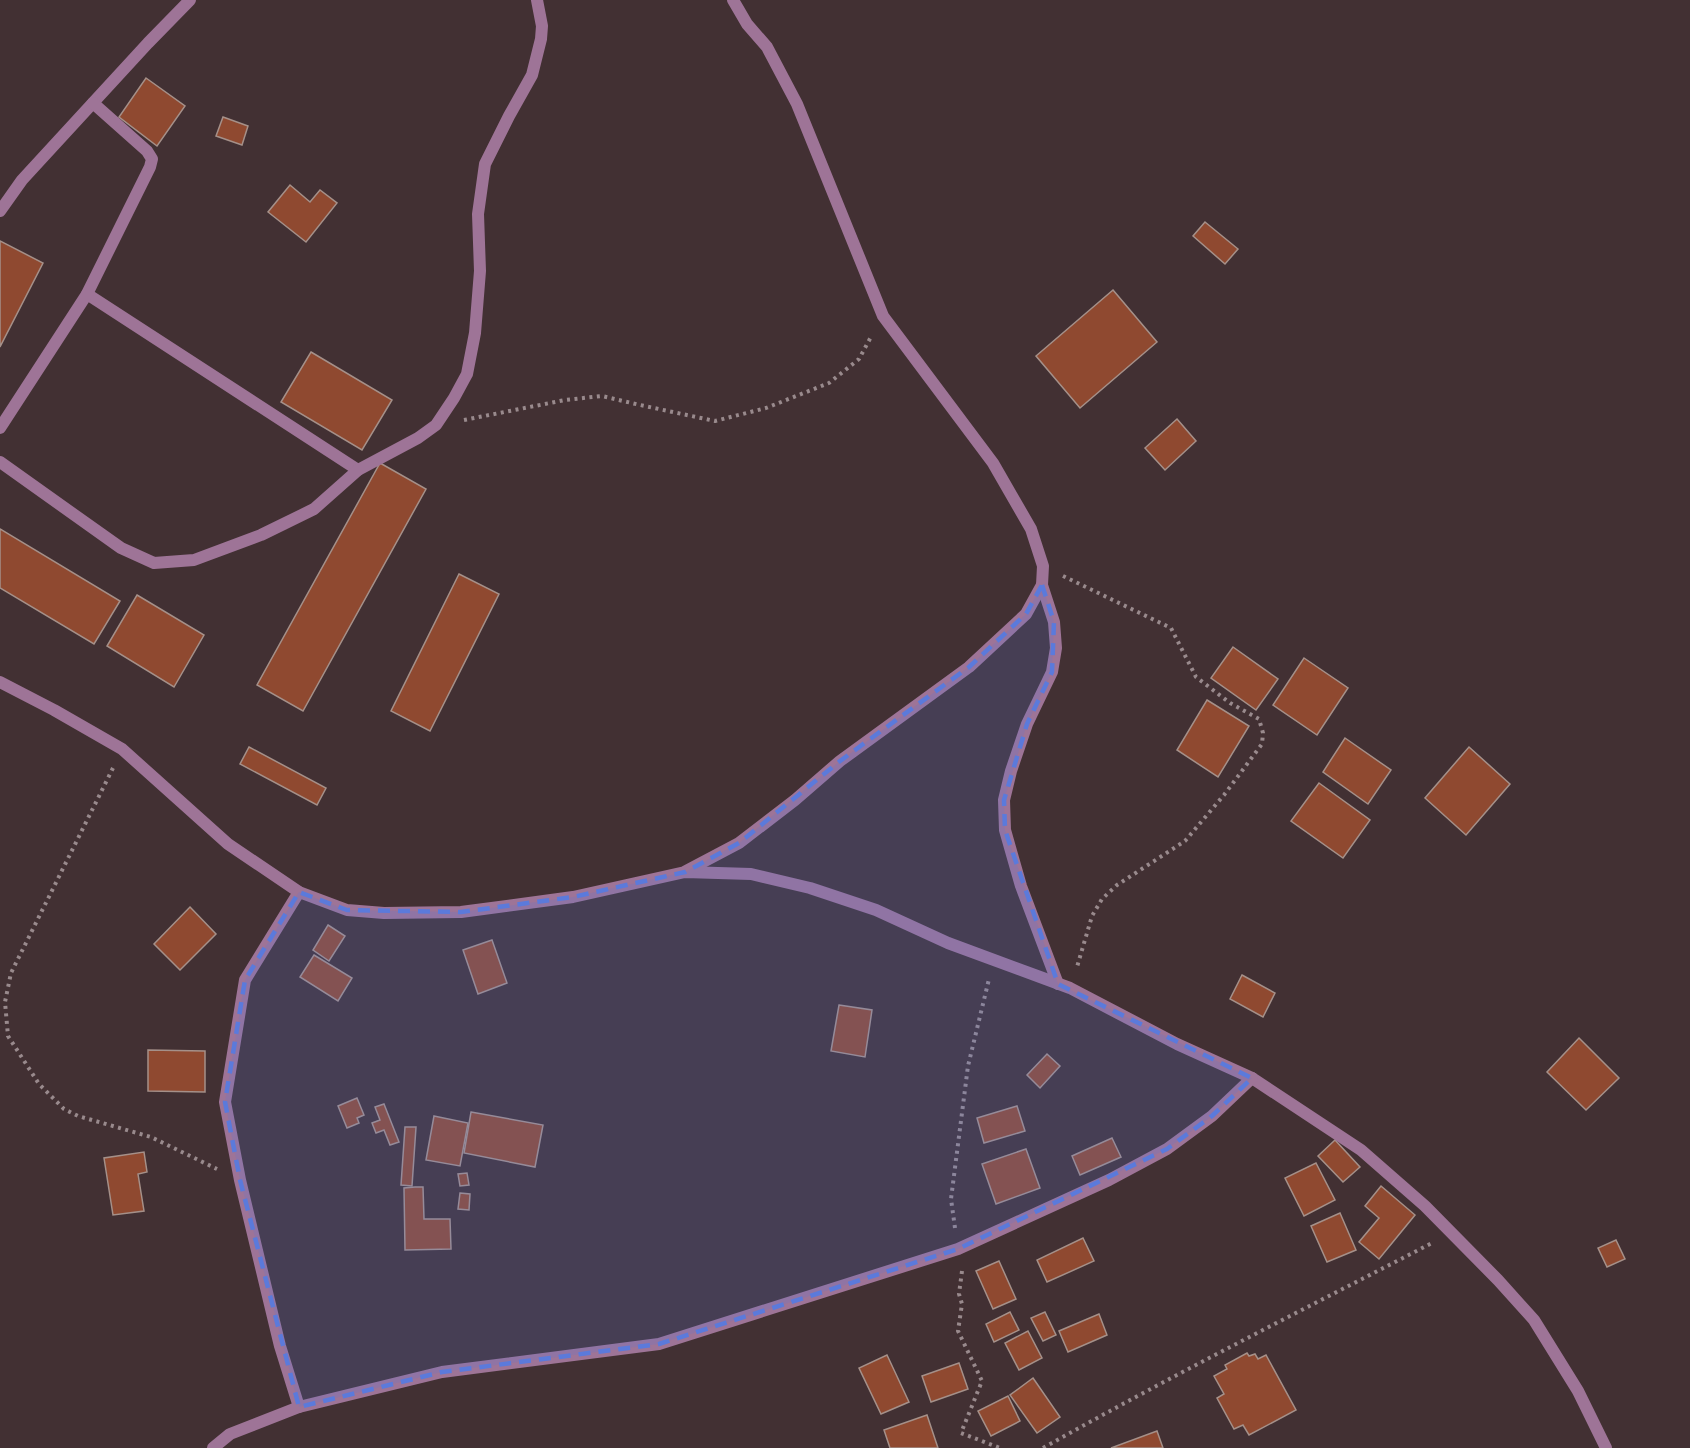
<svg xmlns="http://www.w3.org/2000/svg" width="1690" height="1448" viewBox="0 0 1690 1448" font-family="Montserrat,sans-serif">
	<rect width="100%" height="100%" fill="#423033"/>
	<g fill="#8f4930" stroke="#a59089" stroke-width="1.5">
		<polygon points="146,78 185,106 157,146 119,117"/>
		<polygon points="223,117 248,126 242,145 216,136"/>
		<polygon points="290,185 310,202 320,190 337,203 306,242 268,212"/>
		<polygon points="1205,222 1238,249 1225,264 1193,236"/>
		<polygon points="0,241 43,263 0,347"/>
		<polygon points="1113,290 1157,342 1080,408 1036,356"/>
		<polygon points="311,352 392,400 362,450 281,402"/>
		<polygon points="1177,419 1196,441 1165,470 1145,448"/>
		<polygon points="380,463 426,489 303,711 257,685"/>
		<polygon points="0,529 120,601 94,644 0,588"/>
		<polygon points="459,574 499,594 430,731 391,711"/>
		<polygon points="137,595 204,635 174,687 107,646"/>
		<polygon points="1233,647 1278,679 1256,710 1211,678"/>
		<polygon points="1304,658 1348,688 1317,735 1273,705"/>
		<polygon points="1207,700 1249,726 1218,777 1177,750"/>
		<polygon points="1345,738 1391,770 1368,804 1323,772"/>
		<polygon points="249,747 326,788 317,805 240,764"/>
		<polygon points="1469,747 1510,784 1466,835 1425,798"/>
		<polygon points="1319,783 1370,820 1343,858 1291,821"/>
		<polygon points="190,907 216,934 180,970 154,944"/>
		<polygon points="328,925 345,936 329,961 313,950"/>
		<polygon points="492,940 507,983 478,994 463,950"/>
		<polygon points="314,955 352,978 338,1001 300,977"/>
		<polygon points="1242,975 1275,993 1263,1017 1230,999"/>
		<polygon points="839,1005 872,1010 865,1057 831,1051"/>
		<polygon points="1579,1038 1619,1078 1586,1110 1547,1072"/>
		<polygon points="148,1050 205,1051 205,1092 148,1091"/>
		<polygon points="1047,1054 1060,1066 1040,1088 1027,1075"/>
		<polygon points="357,1098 364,1115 357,1118 359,1123 347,1128 338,1106"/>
		<polygon points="384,1104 399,1142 390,1145 384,1130 376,1133 372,1123 380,1120 375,1107"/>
		<polygon points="1017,1106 1025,1131 984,1143 977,1118"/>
		<polygon points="471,1112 543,1125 535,1167 464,1153"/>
		<polygon points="434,1116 468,1123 460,1166 426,1160"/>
		<polygon points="405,1127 416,1127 412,1186 401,1185"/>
		<polygon points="1112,1138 1121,1157 1080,1175 1072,1156"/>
		<polygon points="1335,1140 1360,1167 1343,1182 1318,1156"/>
		<polygon points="1026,1149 1040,1188 996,1204 982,1164"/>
		<polygon points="144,1152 147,1172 138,1174 144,1211 113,1215 104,1158"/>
		<polygon points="1316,1163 1335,1200 1304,1216 1285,1178"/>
		<polygon points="467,1173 469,1185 460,1186 458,1174"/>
		<polygon points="1381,1186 1415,1215 1379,1259 1359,1242 1379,1218 1365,1206"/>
		<polygon points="415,1187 423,1187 424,1219 450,1219 451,1249 405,1250 404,1188"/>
		<polygon points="460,1193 470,1194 469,1210 458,1209"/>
		<polygon points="1340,1213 1356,1250 1327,1262 1311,1226"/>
		<polygon points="1083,1238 1094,1261 1047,1282 1037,1260"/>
		<polygon points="1616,1240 1625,1259 1607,1267 1598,1248"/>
		<polygon points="999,1261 1016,1299 993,1309 976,1271"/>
		<polygon points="1010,1312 1019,1330 994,1342 986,1324"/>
		<polygon points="1045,1312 1056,1335 1043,1341 1031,1318"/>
		<polygon points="1099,1314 1107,1335 1068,1352 1059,1331"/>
		<polygon points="1028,1331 1042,1358 1019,1370 1005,1343"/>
		<polygon points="1247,1353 1249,1356 1255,1354 1258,1359 1266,1355 1296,1410 1249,1435 1243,1425 1234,1429 1217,1398 1224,1394 1214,1376 1227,1369 1225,1365"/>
		<polygon points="887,1355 909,1402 881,1414 859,1368"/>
		<polygon points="959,1363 968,1389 931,1402 922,1376"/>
		<polygon points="1033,1378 1060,1417 1037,1433 1010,1395"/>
		<polygon points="1008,1396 1020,1421 991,1436 978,1411"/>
		<polygon points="927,1415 938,1448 890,1448 884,1430"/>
		<polygon points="1157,1431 1163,1448 1111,1448"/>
	</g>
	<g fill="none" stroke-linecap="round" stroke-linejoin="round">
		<g stroke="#998a8d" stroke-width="4" stroke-dasharray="3 4.5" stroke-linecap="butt">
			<polyline points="464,420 565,400 602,396 640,405 715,421 766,408 829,383 859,359 872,335"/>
			<polyline points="1063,576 1171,628 1196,677 1230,703 1259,719 1263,733 1262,744 1224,795 1185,841 1117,885 1102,899 1092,916 1077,967"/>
			<polyline points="113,768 11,973 5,1002 8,1036 39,1084 64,1109 78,1116 151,1137 217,1169"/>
			<polyline points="955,1228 951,1199 968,1066 989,979"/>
			<polyline points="962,1271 959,1294 962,1304 958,1331 982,1381 961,1433 1000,1448"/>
			<path d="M 1043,1448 C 1171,1376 1302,1310 1432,1243"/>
		</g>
		<g stroke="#9e7497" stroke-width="12">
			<polyline points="0,211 22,180 148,43 190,0"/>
			<polyline points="87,294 358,470"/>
			<polyline points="0,428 87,294 150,167 152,159 147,151 93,103"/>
			<polyline points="0,462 121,548 154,563 194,560 261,535 314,509 358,470 418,438 436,425 454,398 467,374 475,333 480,271 478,214 485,164 509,116 532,75 541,39 542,26 537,0"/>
		</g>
		<g stroke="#9e7497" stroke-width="12">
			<polyline points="1042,585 1054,622 1056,648 1052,672 1027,724 1011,771 1004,800 1005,830 1021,886 1058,984"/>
			<polyline points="0,682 54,710 122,749 228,844 299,892 347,910 384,913 461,912 573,897 685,872 751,874 810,888 876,910 948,943 1070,988 1177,1044 1252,1078 1361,1150 1425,1206 1498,1280 1534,1320 1578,1391 1606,1448"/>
			<polyline points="686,871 739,843 795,800 840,761 969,667 1026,614 1042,585 1043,566 1031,529 993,463 883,316 797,104 767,47 747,24 733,0"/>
			<polyline points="299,892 245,980 225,1102 240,1180 280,1346 299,1407"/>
			<polyline points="213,1448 230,1434 299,1407 442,1372 659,1344 958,1249 1109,1180 1167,1149 1212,1116 1252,1078"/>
		</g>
	</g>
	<path fill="#5b7adb" fill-opacity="0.2" stroke="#5b7adb" stroke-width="4.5" stroke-dasharray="12 8" stroke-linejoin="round" d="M 1042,585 L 1054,622 L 1052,672 L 1027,724 L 1004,800 L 1005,830 L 1058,984 L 1252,1078 L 1212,1116 L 1167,1149 L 958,1249 L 659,1344 L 442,1372 L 299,1407 L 240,1180 L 225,1102 L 245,980 L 299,892 L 347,910 L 461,912 L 573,897 L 685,872 L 739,843 L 840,761 L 969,667 L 1026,614 Z"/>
</svg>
